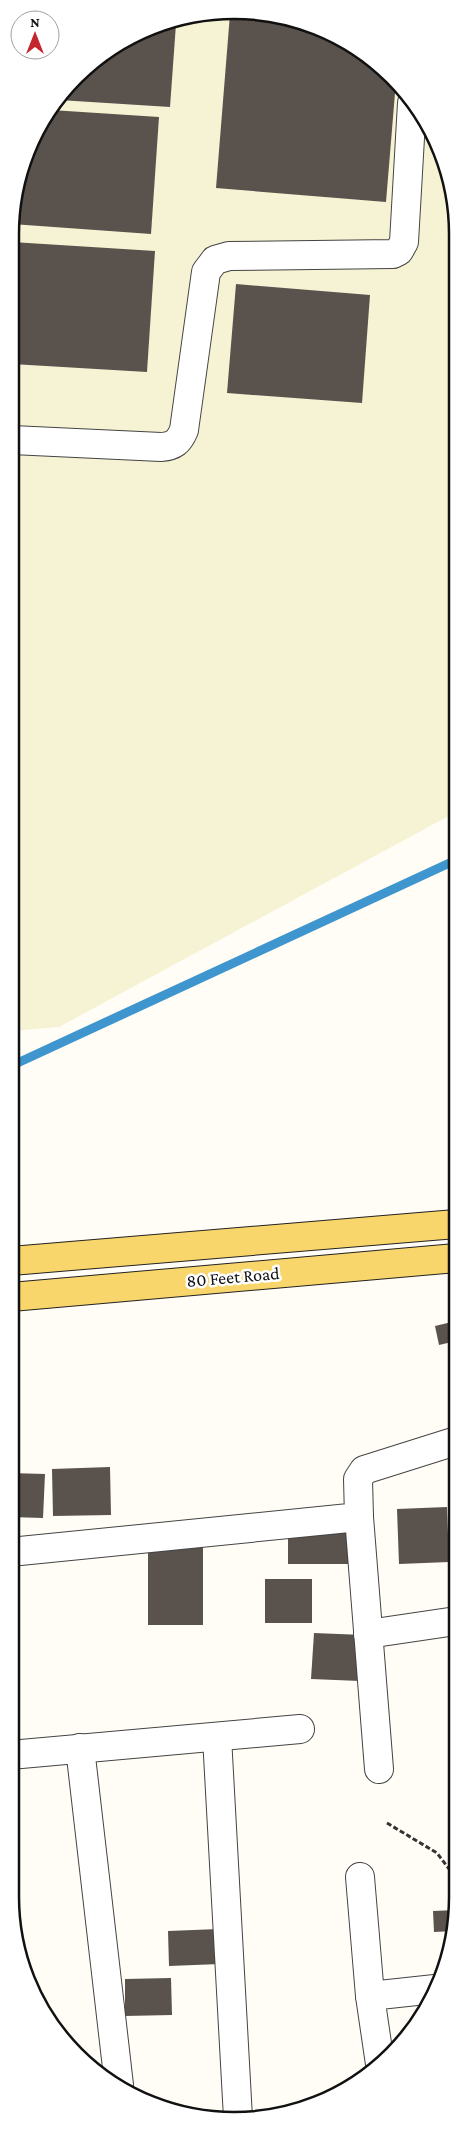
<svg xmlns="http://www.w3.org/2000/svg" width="468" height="2131" viewBox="0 0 468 2131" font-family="'Crimson Pro',serif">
	<rect width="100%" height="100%" fill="#fffdf5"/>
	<polygon fill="#f6f3d4" points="264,12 333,33 393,76 435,135 456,205 456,812 59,1027 11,1031 12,204 40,122 98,56 176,18"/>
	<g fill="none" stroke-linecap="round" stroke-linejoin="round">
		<polyline stroke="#3f96cf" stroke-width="9" points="11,1066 456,860"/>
	</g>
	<g fill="#5a524d">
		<polygon points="264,12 333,33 393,76 396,81 386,202 216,188 230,14"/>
		<polygon points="165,23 176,24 170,107 59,100 98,56"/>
		<polygon points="51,110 159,117 151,234 12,224 12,204 40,122"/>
		<polygon points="12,242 155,251 147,372 12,364"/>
		<polygon points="236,284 370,295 362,403 227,393"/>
		<polygon points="456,1321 456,1341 439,1345 435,1326"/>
		<polygon points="110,1467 111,1515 53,1516 52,1469"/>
		<polygon points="10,1473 45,1474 43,1518 10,1517"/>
		<polygon points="447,1507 449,1562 399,1564 397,1509"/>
		<rect x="288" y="1533" width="61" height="31"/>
		<rect x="148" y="1540" width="55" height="85"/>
		<rect x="265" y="1579" width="47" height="44"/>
		<polygon points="314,1633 363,1635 360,1681 311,1679"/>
		<polygon points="456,1910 454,1931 434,1932 433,1911"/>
		<polygon points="219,1929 220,1964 169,1966 168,1931"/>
		<polygon points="171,1978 172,2015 125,2016 125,1979"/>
	</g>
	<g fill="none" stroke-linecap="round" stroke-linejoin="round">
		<defs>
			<g id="minor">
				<path d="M 12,440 L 161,447 C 174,446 179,442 184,430 L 206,272 L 215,260 L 229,256 L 393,254 L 399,251 L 404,242 L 412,103"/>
				<polyline points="359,1517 379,1769"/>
				<polyline points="10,1552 359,1517 358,1479 364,1470 456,1441"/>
				<polyline points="368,1634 456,1621"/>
				<polyline points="217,1737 238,2118"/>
				<polyline points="80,1748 119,2085"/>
				<polyline points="10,1755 300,1729"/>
				<polyline points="360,1877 370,1996"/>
				<polyline points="380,2064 370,1996 435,1989"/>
			</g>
			<g id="major">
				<polyline points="11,1261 456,1224"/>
				<polyline points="11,1297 456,1258"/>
			</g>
		</defs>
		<use href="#minor" stroke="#444" stroke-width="30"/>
		<use href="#major" stroke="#222" stroke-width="30"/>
		<polyline stroke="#333" stroke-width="3" stroke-dasharray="5 2.5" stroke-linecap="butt" points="387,1823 437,1853 456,1878"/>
		<use href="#minor" stroke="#fff" stroke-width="28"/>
		<use href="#major" stroke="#f9d66b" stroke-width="28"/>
	</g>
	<g text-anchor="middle" stroke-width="5" stroke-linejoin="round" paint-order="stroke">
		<g font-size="18" fill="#111" stroke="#fff">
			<text transform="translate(233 1277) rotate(-5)" y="6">80 Feet Road</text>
		</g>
	</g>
	<path d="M0 0H468V2131H0ZM234 19H234A215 215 0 0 1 449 234V1897A215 215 0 0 1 234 2112H234A215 215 0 0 1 19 1897V234A215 215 0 0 1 234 19Z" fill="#fff" fill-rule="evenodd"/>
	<path fill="none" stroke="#111" stroke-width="2.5" d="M234 19H234A215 215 0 0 1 449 234V1897A215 215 0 0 1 234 2112H234A215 215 0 0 1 19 1897V234A215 215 0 0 1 234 19Z"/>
	<g transform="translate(35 35)"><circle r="24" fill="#ffffff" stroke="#a0a0a0"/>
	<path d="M0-4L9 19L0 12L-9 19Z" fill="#c4262e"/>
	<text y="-8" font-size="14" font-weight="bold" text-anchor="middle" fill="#111111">N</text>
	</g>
</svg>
